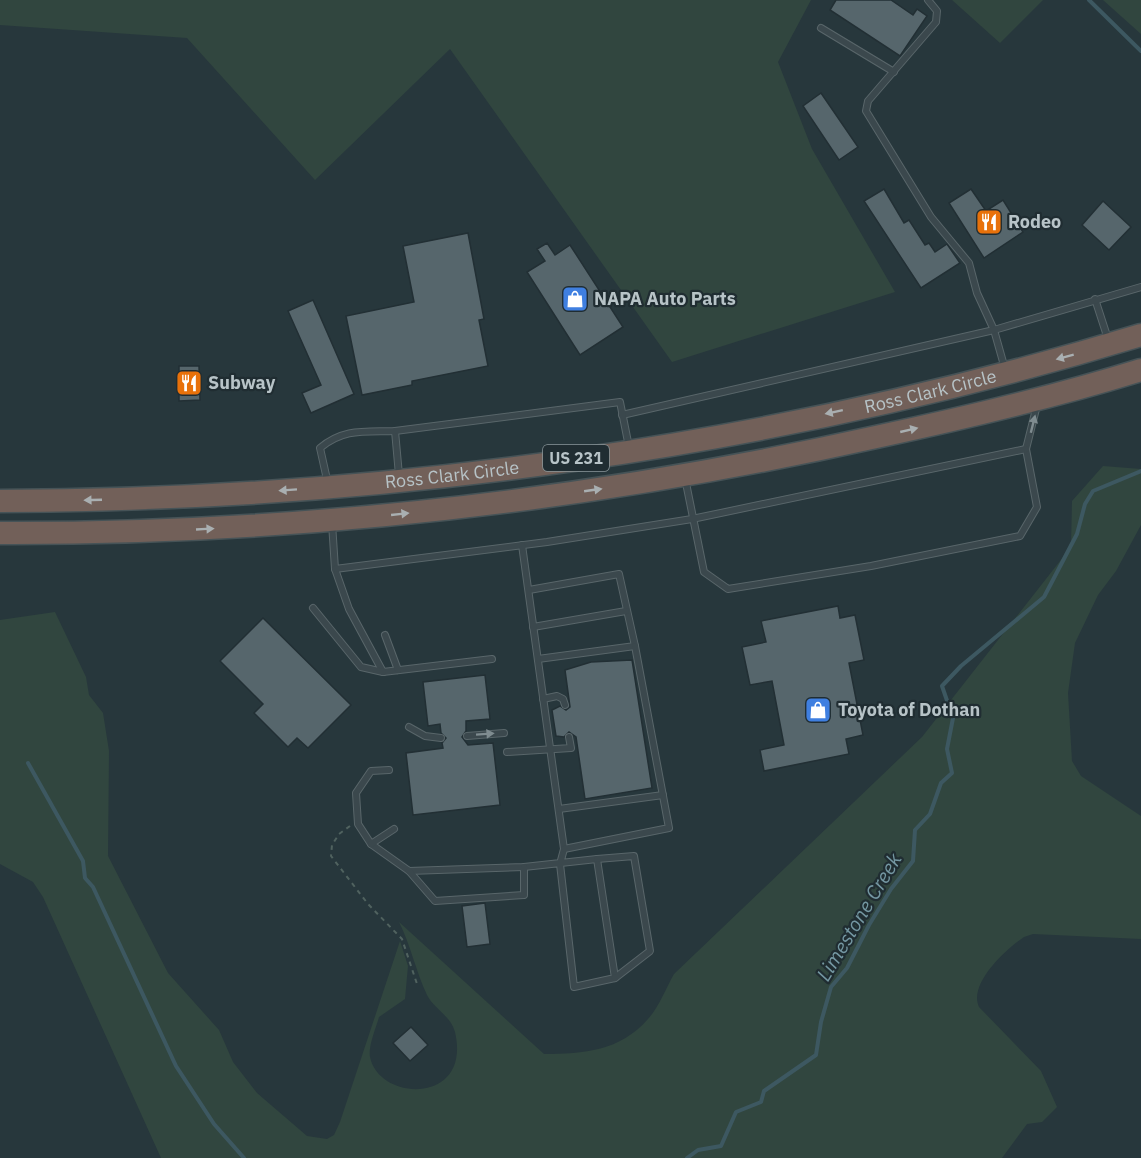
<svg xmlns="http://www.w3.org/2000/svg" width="1141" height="1158" viewBox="0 0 1141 1158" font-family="'IBM Plex Sans',sans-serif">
	<rect width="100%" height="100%" fill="#27373c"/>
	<g fill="#31463f">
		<polygon points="0,0 811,0 778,62 812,149 895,292 672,362 450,49 315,180 187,38 0,25"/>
		<polygon points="952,0 1043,0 1000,43"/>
		<polygon points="1103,0 1141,0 1141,34"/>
		<path d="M 1103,466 L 1141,469 L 1141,525 L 1116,571 L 1098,595 L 1075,643 L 1068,693 L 1072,761 L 1081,776 L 1141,816 L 1141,939 L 1033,934 L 1024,937 C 1006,949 968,984 979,1007 L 1041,1071 L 1057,1107 L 1042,1122 L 1027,1124 L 1002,1158 L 161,1158 L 43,897 L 33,882 L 0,864 L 0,620 L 55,612 L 86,677 L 89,695 L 103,713 L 109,751 L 108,856 L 168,973 L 219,1030 L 233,1062 L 257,1093 L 307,1136 L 327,1139 L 334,1135 L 340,1122 L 400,941 L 408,966 L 405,999 L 379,1017 C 376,1028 368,1046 370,1057 C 379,1102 472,1105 455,1032 C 451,1016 434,1009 427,995 C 416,972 411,946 399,922 L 544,1054 C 584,1054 620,1051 648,1019 C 659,1007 666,988 674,974 L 922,737 L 1071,547 L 1072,501 Z"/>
	</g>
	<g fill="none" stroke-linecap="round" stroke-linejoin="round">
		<g stroke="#3d5861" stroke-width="4">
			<polyline points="1089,0 1141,51"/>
			<polyline points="28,763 83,861 85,878 93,887 176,1066 214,1124 244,1158"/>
			<polyline points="687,1158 698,1150 721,1146 736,1112 761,1102 764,1091 816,1055 821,1022 831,987 847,968 869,925 891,889 913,861 915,830 930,814 941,783 952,773 947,749 953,718 942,686 961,666 1044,597 1077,534 1085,504 1093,491 1141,471"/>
		</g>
	</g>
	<g fill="#56666c" stroke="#222f34" stroke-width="1.5">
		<polygon points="836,0 891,0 913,15 917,9 927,16 900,56 830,10"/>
		<polygon points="821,93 858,147 839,160 803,106"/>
		<polygon points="884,189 904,223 909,220 925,245 929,243 935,252 947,244 960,263 921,288 864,201"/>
		<polygon points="971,189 986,211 1003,200 1023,232 984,258 949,203"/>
		<polygon points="1103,201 1131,227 1109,250 1082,225"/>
		<polygon points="468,233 484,319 479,320 488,366 412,381 412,385 362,395 346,316 414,302 403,246"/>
		<polygon points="547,243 555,255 570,245 623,327 580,355 527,272 545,261 537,249"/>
		<polygon points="313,300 354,394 311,413 302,393 321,385 288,311"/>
		<polygon points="179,366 199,366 200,400 179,401"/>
		<polygon points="838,606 840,618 855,615 864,660 849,663 863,735 846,739 849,754 764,771 760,750 784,745 772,681 750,685 742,647 766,642 761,621"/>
		<polygon points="263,618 351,705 308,748 297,738 288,747 254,713 263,704 220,661"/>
		<polygon points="632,660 652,788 585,799 576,737 569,732 564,737 556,736 552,710 560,706 566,710 570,707 565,670 591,662"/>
		<polygon points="485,675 490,719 466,721 466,731 462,737 468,745 493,743 500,805 413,815 406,753 443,748 442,743 446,738 441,733 440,724 428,726 423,682"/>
		<polygon points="485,903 490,944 467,947 462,906"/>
		<polygon points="411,1027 428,1045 410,1061 393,1043"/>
	</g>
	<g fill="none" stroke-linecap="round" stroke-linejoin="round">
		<defs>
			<g id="lane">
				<polyline points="928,0 937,11 936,22 868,101 866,111 931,217 969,263 977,293 994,330 1005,369"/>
				<polyline points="821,28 894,72"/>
				<polyline points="1095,299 1108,339"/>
				<polyline points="622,415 994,330 1141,287"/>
				<polyline points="395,431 399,475"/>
				<polyline points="685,478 704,572 728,589 871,566 1020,536 1037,507 1026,449 1037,405"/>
				<path d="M 328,484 L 320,448 C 344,428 365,432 395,431 L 620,402 L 629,447"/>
				<polyline points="332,523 335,569 349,609 383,672 492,659"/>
				<polyline points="335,569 547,542 692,519 1026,449"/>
				<polyline points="529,590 619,574 635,646 538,659"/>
				<polyline points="313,608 361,667 383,672"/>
				<polyline points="533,627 626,611"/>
				<polyline points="385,635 398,670"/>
				<polyline points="543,699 557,696 563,699 565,705"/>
				<polyline points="409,727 425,736 441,738"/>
				<polyline points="467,736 504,733"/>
				<polyline points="507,752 571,748 569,737"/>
				<polyline points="389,770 371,771 356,793 358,824 371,844 409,871 524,867 597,859 615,978 574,987 560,864 564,849 522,545"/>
				<polyline points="559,809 663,795"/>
				<polyline points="371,844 394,829"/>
				<polyline points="564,849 669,828 635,646"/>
				<polyline points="597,859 634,856 650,951 615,978"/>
				<polyline points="409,871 435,901 524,895 524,867"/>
			</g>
			<g id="highway">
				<path id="s1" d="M 0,501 C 384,500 773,447 1141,335"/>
				<path d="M 0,533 C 295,534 589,501 876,437 C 965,418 1054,397 1141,370"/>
			</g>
		</defs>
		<use href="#lane" stroke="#59666a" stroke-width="8"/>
		<use href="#highway" stroke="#465357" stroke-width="25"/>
		<polyline stroke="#50625f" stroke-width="2" stroke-dasharray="4.5 4.5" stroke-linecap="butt" points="350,826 339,834 332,845 331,856 368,904 402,939 418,987"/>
		<use href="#lane" stroke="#3b484d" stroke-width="6"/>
		<use href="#highway" stroke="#726059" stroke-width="22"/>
	</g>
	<defs><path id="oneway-solid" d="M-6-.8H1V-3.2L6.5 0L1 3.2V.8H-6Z" transform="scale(1.5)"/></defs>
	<g fill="#a9afb1">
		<use href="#oneway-solid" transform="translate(1065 357) rotate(165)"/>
		<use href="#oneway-solid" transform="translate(834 412) rotate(168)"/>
		<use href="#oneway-solid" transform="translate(909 430) rotate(-13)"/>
		<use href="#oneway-solid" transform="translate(288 490) rotate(176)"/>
		<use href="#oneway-solid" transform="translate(593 490) rotate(-8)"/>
		<use href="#oneway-solid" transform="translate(93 500) rotate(178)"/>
		<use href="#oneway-solid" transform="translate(400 514) rotate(-6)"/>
		<use href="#oneway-solid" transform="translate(205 529) rotate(-3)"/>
	</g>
	<g fill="#7f8c90">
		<use href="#oneway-solid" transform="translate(1033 424) rotate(-76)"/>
		<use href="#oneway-solid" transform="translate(485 734) rotate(-4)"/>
	</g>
	<defs>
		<symbol id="restaurant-square" viewBox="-11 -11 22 22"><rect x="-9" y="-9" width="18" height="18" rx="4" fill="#e8710a" stroke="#202d32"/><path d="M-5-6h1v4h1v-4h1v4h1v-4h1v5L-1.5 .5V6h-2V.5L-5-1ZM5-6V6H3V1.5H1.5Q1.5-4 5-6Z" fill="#fff"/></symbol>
		<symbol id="shop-square" viewBox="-11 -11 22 22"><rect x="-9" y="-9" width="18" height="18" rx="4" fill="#3f7fe0" stroke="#202d32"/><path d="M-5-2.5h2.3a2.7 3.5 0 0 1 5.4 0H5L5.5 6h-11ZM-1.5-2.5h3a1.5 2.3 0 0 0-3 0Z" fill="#fff"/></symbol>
	</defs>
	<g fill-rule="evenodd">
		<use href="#restaurant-square" x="974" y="207" width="30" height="30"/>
		<use href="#shop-square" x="560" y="284" width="30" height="30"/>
		<use href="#restaurant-square" x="174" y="368" width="30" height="30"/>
		<use href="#shop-square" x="803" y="695" width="30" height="30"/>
	</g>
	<g text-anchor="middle" stroke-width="4.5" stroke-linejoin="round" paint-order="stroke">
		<rect fill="#202d32" stroke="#8a969a" stroke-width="1.5" x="543" y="445" width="66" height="26" rx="4.5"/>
		<g font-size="16" font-weight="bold" fill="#b7c3c7">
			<text x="576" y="464">US 231</text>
		</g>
		<g font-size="18" font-weight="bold" fill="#b7c3c7" stroke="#202d32" text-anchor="start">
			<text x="1008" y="228">Rodeo</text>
			<text x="594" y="305">NAPA Auto Parts</text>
			<text x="208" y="389">Subway</text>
			<text x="838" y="716">Toyota of Dothan</text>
		</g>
		<g font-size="18" fill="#b7c3c7" stroke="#202d32">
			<text dy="6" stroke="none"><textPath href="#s1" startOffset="939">Ross Clark Circle</textPath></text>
			<text dy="6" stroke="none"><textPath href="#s1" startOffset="453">Ross Clark Circle</textPath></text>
		</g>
		<g font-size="20" font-style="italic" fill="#7497a2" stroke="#202d32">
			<text transform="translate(859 917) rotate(-59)" y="7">Limestone Creek</text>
		</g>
	</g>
</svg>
